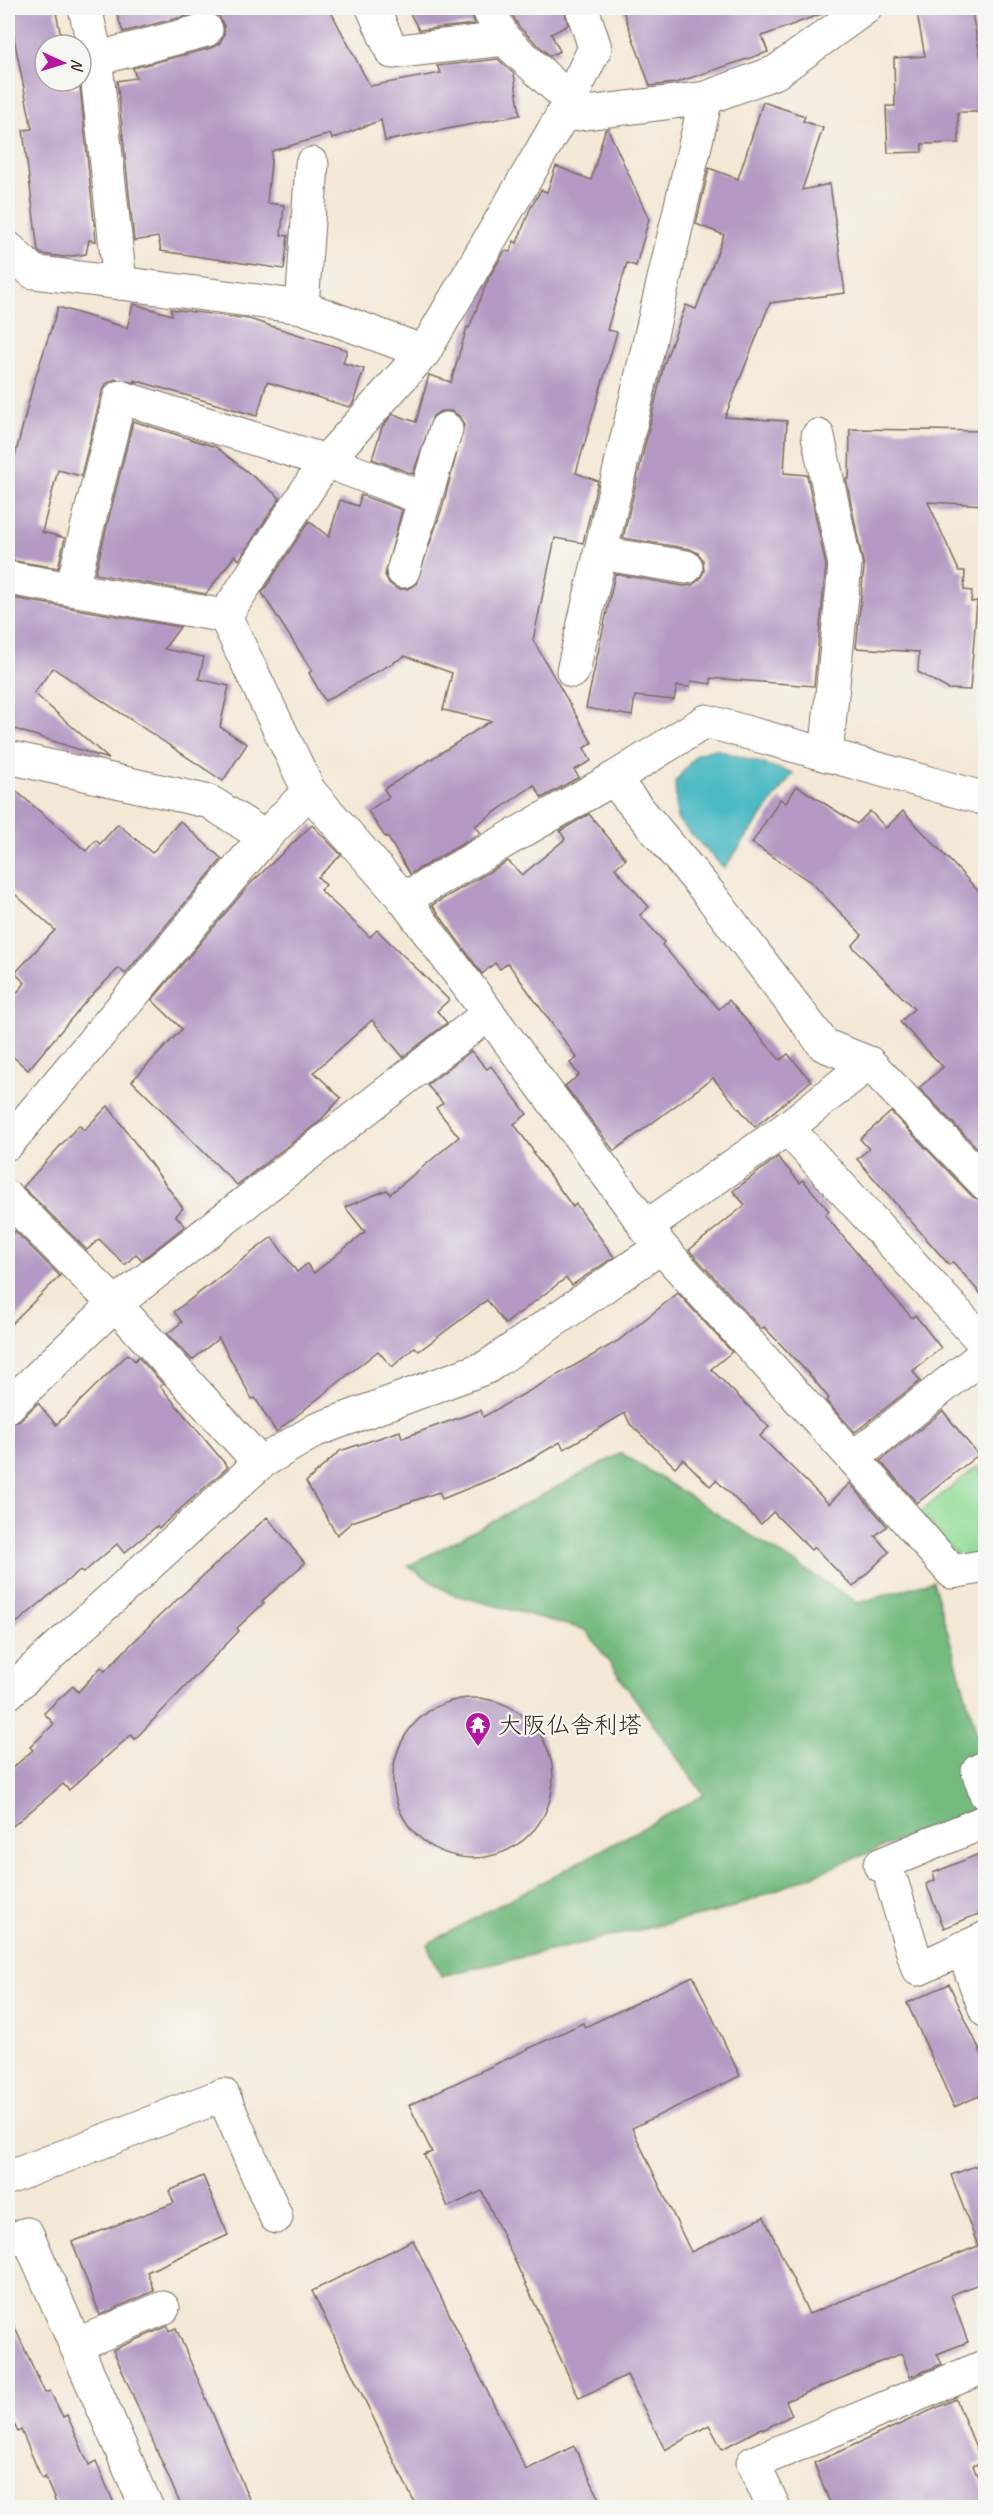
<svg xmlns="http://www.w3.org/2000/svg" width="993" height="2515" viewBox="0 0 993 2515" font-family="Caveat,'Klee One',sans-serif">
	<rect width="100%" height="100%" fill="#f6f6f2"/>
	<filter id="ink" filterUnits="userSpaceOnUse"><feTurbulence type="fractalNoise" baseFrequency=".0167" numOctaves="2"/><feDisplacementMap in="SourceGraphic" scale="12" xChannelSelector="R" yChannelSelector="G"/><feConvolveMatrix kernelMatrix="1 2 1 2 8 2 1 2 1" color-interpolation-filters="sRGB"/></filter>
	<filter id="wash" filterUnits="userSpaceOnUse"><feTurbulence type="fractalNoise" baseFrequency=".008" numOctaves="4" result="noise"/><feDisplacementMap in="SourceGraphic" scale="24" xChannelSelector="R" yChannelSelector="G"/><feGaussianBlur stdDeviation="1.35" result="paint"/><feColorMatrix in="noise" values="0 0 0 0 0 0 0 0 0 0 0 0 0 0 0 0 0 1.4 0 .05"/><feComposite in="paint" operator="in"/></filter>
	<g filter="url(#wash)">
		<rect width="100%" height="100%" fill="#f4e8d6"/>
		<polygon fill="#91db97" stroke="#66825a" stroke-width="1.5" points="978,1466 985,1481 985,1557 959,1558 920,1512"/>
		<polygon fill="#74bb80" stroke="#58724f" stroke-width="1.5" points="621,1453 858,1603 933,1581 985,1762 985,1806 729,1909 441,1976 427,1944 704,1795 586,1630 451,1594 408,1566"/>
		<polygon fill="#4bbac3" stroke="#437270" stroke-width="1.5" points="715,749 793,773 724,868 677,819 675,782 697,754"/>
		<g id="blocks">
			<g fill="#b399c3">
				<polygon points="8,8 55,8 63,45 45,45 45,81 70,81 71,88 80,87 96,241 89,240 86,254 64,257 42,254 38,251 23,130 32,129"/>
				<polygon points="115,8 329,8 370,86 441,73 437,66 498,59 514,74 520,115 385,141 381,120 332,139 330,134 272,151 267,203 284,205 281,235 288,236 284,269 161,251 158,237 134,241 117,81 136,78 133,68 211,48 220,43 224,34 224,26 219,16 210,12 202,12 123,32"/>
				<polygon points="407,8 469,8 475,24 419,30"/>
				<polygon points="509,8 564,8 568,25 551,34 560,51 550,56 519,27"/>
				<polygon points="622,8 828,8 829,11 762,36 768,52 675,83 650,86"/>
				<polygon points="916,8 971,8 985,80 984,112 958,112 959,143 922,144 922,152 888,153 886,106 895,106 894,58 925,56"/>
				<polygon points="763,102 805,116 803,121 823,128 802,190 830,184 845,293 770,303 725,417 787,421 784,473 807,475 826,566 814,686 711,678 711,684 691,681 690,687 677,686 674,700 635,696 632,716 586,708 615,574 684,586 692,585 700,579 704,571 703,560 698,553 690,549 623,538 664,364 686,305 696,309 724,235 696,224 709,168 738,179"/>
				<polygon points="608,129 649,219 636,266 627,263 607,330 617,332 576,473 598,481 583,543 555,538 533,640 592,743 584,748 591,761 574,770 579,777 542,798 534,785 475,826 481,833 410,874 387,836 385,837 368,811 389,797 384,789 491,721 443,710 452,673 405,656 325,701 309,673 312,671 262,593 309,521 329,537 340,500 358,506 361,495 402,510 385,575 389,583 397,589 407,589 416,584 443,505 464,425 459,416 451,411 441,411 433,416 413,474 372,459 382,427 393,414 416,422 429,375 451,382 467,327 469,328 489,277 505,251 510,252 514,241 517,243 530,209 541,190 547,192 556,166 591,180 605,130"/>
				<polygon points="133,304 172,315 171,309 249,319 347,350 343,363 364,369 353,403 349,407 267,382 257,416 134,380 137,383 115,379 106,384 102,392 81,476 58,470 42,532 65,538 58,568 8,560 8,467 12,468 33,385 58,307 127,328"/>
				<polygon points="133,421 216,447 280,498 239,560 235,555 206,594 95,574"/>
				<polygon points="850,429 986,431 986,505 928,502 959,571 965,571 964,590 972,591 971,602 977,601 970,690 948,689 918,672 919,652 856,648 864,567 846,479 849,479"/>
				<polygon points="8,597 180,627 164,649 204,657 199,679 229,686 220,727 247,744 223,781 53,668 34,693 109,759 8,727"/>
				<polygon points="8,784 86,851 96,840 100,844 118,824 152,853 180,821 222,859 125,974 119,968 87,1000 28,1070 8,1052 8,1003 25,983 15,973 55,930 8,888"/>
				<polygon points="797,786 857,824 870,811 886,828 903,811 986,899 986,1157 919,1088 943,1067 900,1022 914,1009 852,946 862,935 812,883 752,843 780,799 786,803"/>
				<polygon points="589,814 626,859 615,868 649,907 640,915 664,942 662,945 719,1009 729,1000 780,1060 788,1054 811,1081 755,1127 713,1078 614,1151 565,1086 579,1075 570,1063 577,1058 533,998 508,963 500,969 495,963 482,974 432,905 508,861 522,875 565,839 560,831"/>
				<polygon points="312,825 341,855 318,877 326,885 320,890 370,937 377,930 449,1000 437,1011 447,1023 403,1057 372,1020 314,1072 341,1098 319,1122 237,1185 132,1081 182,1029 152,1000 250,884"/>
				<polygon points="471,1051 487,1069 491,1066 527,1114 514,1124 534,1152 533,1153 573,1207 576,1204 614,1257 572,1285 566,1278 505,1324 487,1300 419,1351 415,1347 392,1367 378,1351 276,1432 255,1398 252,1399 219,1338 192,1360 167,1334 182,1322 174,1312 272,1237 297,1272 307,1264 314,1273 365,1232 345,1207 387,1190 390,1194 459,1137 436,1108 443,1103 427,1085"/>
				<polygon points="108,1106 183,1208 176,1216 185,1226 142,1260 136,1254 125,1265 99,1239 87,1250 23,1187 79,1125 84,1130"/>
				<polygon points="891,1112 973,1197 986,1202 986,1300 953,1262 949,1265 857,1159 869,1149 860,1139"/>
				<polygon points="778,1157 800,1183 803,1180 829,1211 825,1215 891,1294 912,1318 915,1315 941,1348 913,1371 920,1381 855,1432 826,1401 829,1398 808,1373 764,1327 761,1329 689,1250 745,1205 733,1191"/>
				<polygon points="15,1231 60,1276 8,1327 8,1239"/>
				<polygon points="678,1293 732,1352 711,1369 769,1427 760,1436 829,1504 850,1483 887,1526 875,1536 889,1552 853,1587 814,1547 811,1550 773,1512 761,1524 716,1480 710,1486 683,1459 675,1467 630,1424 625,1413 564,1449 560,1442 511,1471 442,1499 439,1492 352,1522 337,1535 306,1482 340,1451 400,1431 402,1438 481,1410 483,1417 618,1341"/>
				<polygon points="128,1354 135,1361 138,1357 163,1384 160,1386 228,1467 159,1528 157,1526 124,1553 117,1544 83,1573 80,1570 8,1630 8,1424 20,1420 38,1403 56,1425"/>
				<polygon points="943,1411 978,1455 917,1503 880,1461"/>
				<polygon points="267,1517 305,1563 262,1601 264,1603 237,1628 239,1631 135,1739 131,1735 69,1790 63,1784 8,1830 8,1772 33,1750 30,1747 54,1724 44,1713 73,1686 78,1692 101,1667 105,1671 155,1620"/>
				<circle cx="473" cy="1778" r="80"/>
				<polygon points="986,1851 986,1911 944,1928 926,1884 935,1880 933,1873"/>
				<polygon points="693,1976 740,2076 632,2128 691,2252 764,2217 809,2314 978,2246 951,2175 986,2162 986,2281 951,2295 968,2342 937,2354 942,2364 910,2377 902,2353 786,2401 792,2415 763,2430 762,2428 722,2449 709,2425 665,2450 627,2375 579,2398 482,2191 448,2207 424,2155 432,2152 409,2105 583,2023 585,2027"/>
				<polygon points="949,1984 986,2064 986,2093 954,2107 907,2003"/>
				<polygon points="203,2176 228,2235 147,2272 154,2291 100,2315 72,2242 174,2203 169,2191"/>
				<polygon points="413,2240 526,2470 574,2446 604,2508 417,2508 312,2291"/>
				<polygon points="8,2313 45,2393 50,2391 63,2417 67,2415 89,2465 96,2461 116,2508 58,2508 45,2477 42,2479 21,2430 18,2432 8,2411"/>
				<polygon points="168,2326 169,2331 176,2328 253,2508 182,2508 113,2350"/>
				<polygon points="956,2399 982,2462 973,2466 986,2496 986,2508 832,2508 814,2463"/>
			</g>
		</g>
	</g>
	<g filter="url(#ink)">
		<use href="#blocks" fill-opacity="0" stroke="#7c6c5e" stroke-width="1.5"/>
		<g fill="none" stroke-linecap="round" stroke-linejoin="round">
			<defs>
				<g id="minor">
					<polyline points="373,8 392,52 504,39"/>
					<polyline points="488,8 504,39 570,100"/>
					<polyline points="95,59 206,30"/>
					<polyline points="562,116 595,48 582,8"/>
					<polyline points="8,248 33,272 120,283 94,47 85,8"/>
					<polyline points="120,283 302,307 424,352"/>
					<polyline points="302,307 312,164"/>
					<polyline points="818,436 845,565 826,755"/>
					<polyline points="600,553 686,567"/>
					<polyline points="403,571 446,429"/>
					<polyline points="8,578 225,616"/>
					<polyline points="72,588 120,397 326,461 425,499"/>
					<polyline points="225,616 309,791 404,899 661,1247 853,1458 952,1572 986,1566"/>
					<polyline points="225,616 326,461 424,352 562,116 706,98 776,72 865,8"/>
					<polyline points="573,671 706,98"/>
					<polyline points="8,757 210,802 265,837"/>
					<polyline points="613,779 707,891 824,1045 869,1063 986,1184"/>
					<polyline points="404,899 613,779 706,721 986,799"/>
					<polyline points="787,1128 986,1345"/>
					<polyline points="8,1143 265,837 309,791"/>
					<polyline points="8,1198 115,1304 260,1463"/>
					<polyline points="645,1228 787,1128 869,1063"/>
					<polyline points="8,1406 115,1304 487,1015"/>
					<polyline points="853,1458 986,1353"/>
					<polyline points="8,1693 260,1463 316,1430 487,1367 661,1247"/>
					<polyline points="986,1767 978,1771 986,1794"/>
					<polyline points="880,1865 986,1821"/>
					<polyline points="892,1883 918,1969 986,1938"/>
					<polyline points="962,1948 986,2011"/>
					<polyline points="8,2178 223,2095 276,2217"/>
					<polyline points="8,2241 27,2234 147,2508"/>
					<polyline points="76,2345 163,2308"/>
					<polyline points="774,2508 753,2463 986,2366"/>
				</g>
			</defs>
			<use href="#minor" stroke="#7c6c5e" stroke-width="35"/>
			<use href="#minor" stroke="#fff" stroke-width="33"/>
		</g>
	</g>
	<defs>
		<symbol id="temple-pin" viewBox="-11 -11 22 30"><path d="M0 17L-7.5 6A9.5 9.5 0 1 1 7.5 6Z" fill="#b5179e" stroke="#f6f6f2"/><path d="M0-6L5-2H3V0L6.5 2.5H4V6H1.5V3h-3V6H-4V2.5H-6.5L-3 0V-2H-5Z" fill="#fff"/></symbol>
	</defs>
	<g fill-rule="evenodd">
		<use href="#temple-pin" x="463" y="1710" width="30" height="40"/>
	</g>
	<g text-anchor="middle" stroke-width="4.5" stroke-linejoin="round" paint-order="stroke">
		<g font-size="24" fill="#3b2a1e" stroke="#f6f6f2" text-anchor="start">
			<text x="498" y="1733">大阪仏舎利塔</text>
		</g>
	</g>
	<rect width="993" height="2515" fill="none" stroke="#f6f6f2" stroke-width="30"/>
	<g transform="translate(63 63) rotate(94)"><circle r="28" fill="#f6f6f2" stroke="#aba49d" stroke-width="1.5"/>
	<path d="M0-4.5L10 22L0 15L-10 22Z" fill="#b5179e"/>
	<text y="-9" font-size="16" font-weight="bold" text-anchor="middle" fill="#3b2a1e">N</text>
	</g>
</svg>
